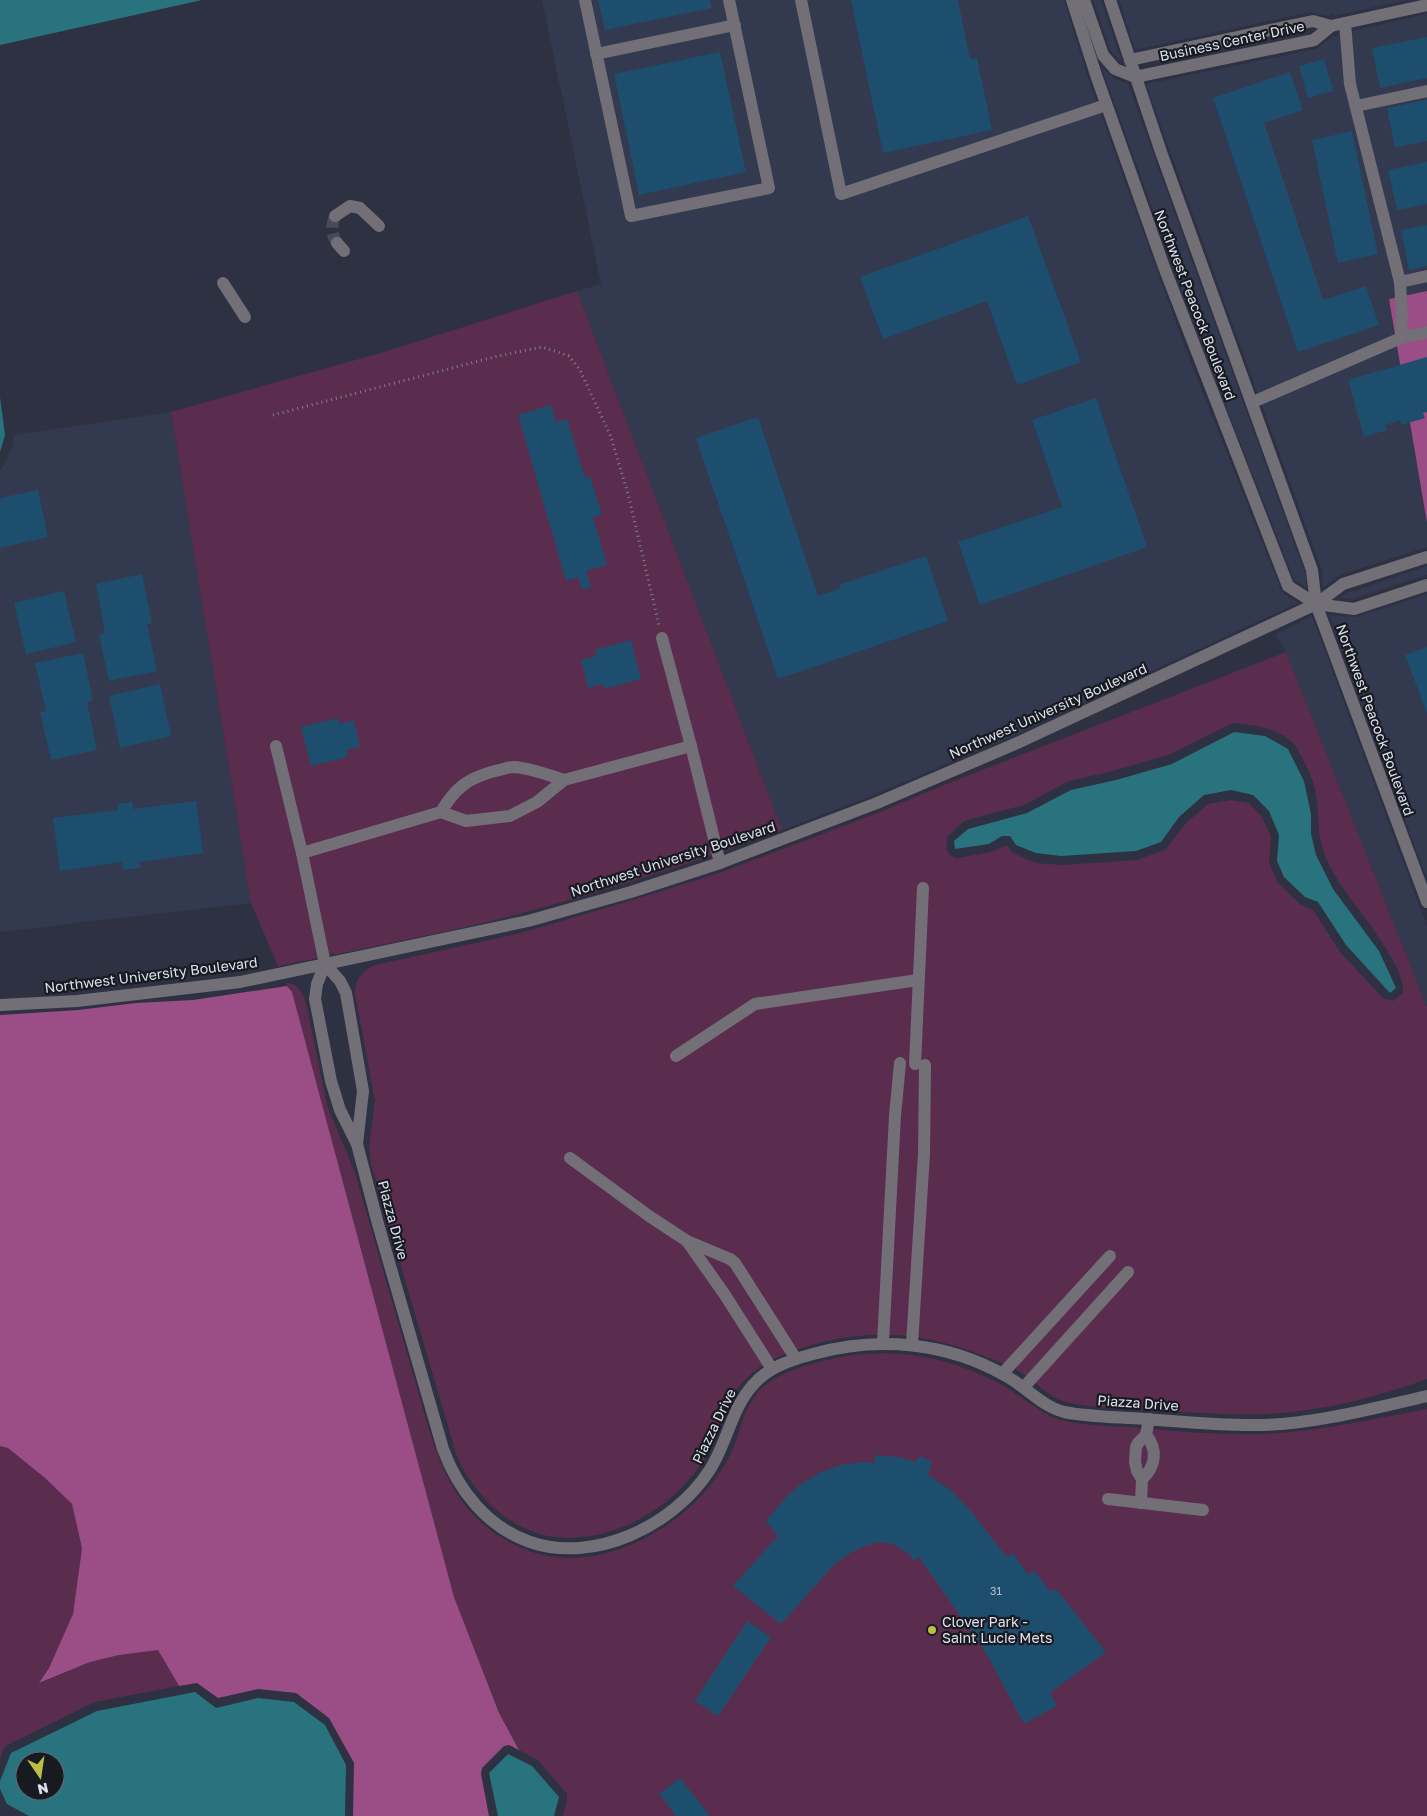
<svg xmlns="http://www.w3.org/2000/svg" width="1427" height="1816" viewBox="0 0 1427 1816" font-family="'Golos Text',sans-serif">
	<rect width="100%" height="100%" fill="#2d3141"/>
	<g fill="#33394f">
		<polygon points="542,0 1064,0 1088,78 1184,345 1281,590 1284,594 1298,603 1012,736 874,795 782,830 577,291 601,284"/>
		<polygon points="1093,0 1101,0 1122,62 1110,50"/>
		<polygon points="1119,0 1407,0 1334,16 1332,13 1329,16 1310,12 1135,50"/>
		<polygon points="1427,14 1427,291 1389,299 1427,523 1427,547 1340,575 1323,588 1322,571 1169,149 1146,84 1316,49 1333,36 1338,37 1338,34"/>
		<polygon points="1101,66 1113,78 1128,84 1306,576 1307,588 1294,580 1199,338"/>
		<polygon points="171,412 251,903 0,932 0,471 4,466 13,445 14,435"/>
		<polygon points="1427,566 1427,575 1352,599 1340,598 1347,593"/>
		<polygon points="1427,594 1427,879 1329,615 1356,617"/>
		<polygon points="1312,616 1427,926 1427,1007 1286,652 1275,634"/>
	</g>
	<g fill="#5a2d4e" fill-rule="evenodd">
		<path d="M 577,291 L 782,830 C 698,861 613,889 526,912 C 464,929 398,941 334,955 L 333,953 L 330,955 L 326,953 L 324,957 L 278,966 L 251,903 L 171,412 L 384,352 Z"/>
		<path d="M 1286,652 L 1427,1007 L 1427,1379 C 1375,1398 1323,1411 1267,1414 C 1232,1416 1196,1412 1160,1411 C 1128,1409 1093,1409 1062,1401 C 1044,1394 1032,1377 1015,1369 C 935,1332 869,1322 785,1354 C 758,1364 734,1386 723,1412 C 717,1425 716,1439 709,1451 C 679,1506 612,1547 548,1536 C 507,1528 474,1494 457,1457 L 371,1164 L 369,1146 L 375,1101 L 355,993 C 355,978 362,972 375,965 L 521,933 L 633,900 L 722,872 L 880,812 L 951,782 ZM 1232,723 C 1255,725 1278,727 1295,745 C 1301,756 1308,767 1312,779 C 1318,796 1318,815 1319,832 C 1321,850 1331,870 1341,885 C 1356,908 1407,967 1403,993 L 1393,1001 L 1384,999 L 1340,952 L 1313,910 L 1300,904 L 1277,882 L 1269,862 L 1271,836 L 1262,817 L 1249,803 L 1231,800 L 1208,804 L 1185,824 L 1166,849 L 1137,860 L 1062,865 L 1036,863 L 1013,853 L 1007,845 L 991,852 L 957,858 C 946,856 945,846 948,836 L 964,821 L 1024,805 L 1069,781 L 1113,771 L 1168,755 Z"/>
		<path d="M 286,983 C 298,983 302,993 306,1003 L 327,1105 L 355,1173 L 430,1433 C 448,1488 471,1528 527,1550 C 596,1577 682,1530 720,1472 C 726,1463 732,1452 736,1441 C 741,1425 746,1407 757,1393 C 772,1376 798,1367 819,1362 C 881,1345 943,1353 1000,1384 C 1017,1393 1043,1415 1060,1420 C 1086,1426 1115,1426 1142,1428 C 1183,1432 1224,1435 1265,1434 C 1320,1431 1373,1419 1427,1409 L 1427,1816 L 563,1816 L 567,1800 L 567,1794 L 538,1760 L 519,1750 L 499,1713 L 454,1597 L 292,992 Z"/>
		<polygon points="0,1446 8,1448 45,1478 72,1504 82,1548 73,1614 49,1668 40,1683 90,1662 119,1655 158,1650 179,1686 95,1702 5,1746 0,1759"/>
	</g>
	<g fill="#9a4e85">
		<polygon points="1427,291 1427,523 1389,299"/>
		<polygon points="287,986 292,992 454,1597 499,1713 519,1750 509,1745 504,1746 482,1768 481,1774 489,1816 353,1816 354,1763 329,1718 296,1693 258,1689 218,1698 197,1683 179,1686 158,1650 119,1655 90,1662 39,1683 49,1668 73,1614 82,1548 72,1504 45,1478 8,1448 0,1446 0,1015 78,1010 136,1003 193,1000"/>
	</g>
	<g fill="#29737e" fill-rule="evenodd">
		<polygon points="0,0 202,0 0,45"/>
		<polygon points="0,397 5,435 0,452"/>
		<polygon points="1234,732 1265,736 1288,749 1304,781 1311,814 1311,834 1316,855 1333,889 1379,951 1396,988 1390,993 1346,945 1318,902 1305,897 1284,877 1277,861 1279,835 1269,811 1253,795 1231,790 1204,795 1179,817 1161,842 1136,851 1061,856 1036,853 1016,845 1010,836 1002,836 989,844 955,849 954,841 968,829 1027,813 1071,790 1116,780 1172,764"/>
		<path d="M 195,1692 L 216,1708 L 258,1698 L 294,1702 L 325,1725 L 346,1765 L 345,1816 L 29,1816 L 7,1804 L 0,1789 L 0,1781 L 11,1753 L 97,1711 ZM 25,1761 L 55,1761 L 55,1791 L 25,1791 Z"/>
		<polygon points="508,1754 532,1766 559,1797 554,1816 498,1816 489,1773"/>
	</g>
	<g fill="#1e4e6d">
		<polygon points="598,0 710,0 712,8 605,30"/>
		<polygon points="851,0 958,0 970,59 977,58 992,130 883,153"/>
		<polygon points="1427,37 1427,78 1380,88 1372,48"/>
		<polygon points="720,52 746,172 639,195 614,74"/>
		<polygon points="1324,59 1333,91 1308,98 1299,66"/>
		<polygon points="1290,72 1303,110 1264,123 1323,300 1366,286 1379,325 1298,352 1213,98"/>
		<polygon points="1427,100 1427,141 1395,148 1387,108"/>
		<polygon points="1352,131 1378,254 1338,263 1312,140"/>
		<polygon points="1427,162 1427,204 1397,210 1388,170"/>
		<polygon points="1028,216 1081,362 1017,385 987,301 883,339 860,277"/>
		<polygon points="1427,225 1427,266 1409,270 1401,230"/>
		<polygon points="1427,357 1427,412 1423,413 1425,418 1401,425 1400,420 1385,425 1387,430 1364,437 1348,380"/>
		<polygon points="1096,398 1147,547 980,605 958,542 1062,507 1032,420"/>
		<polygon points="551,405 556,422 567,419 585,478 590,476 602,515 593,517 607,565 586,571 591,587 582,590 578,577 566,581 518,415"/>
		<polygon points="758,417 818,596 841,588 839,585 926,556 948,621 778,679 696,438"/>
		<polygon points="38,490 48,537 0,548 0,498"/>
		<polygon points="142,574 152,623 147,624 157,671 109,681 99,635 105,633 96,584"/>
		<polygon points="64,591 76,642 26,654 14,603"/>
		<polygon points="631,640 641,679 605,689 603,684 588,688 581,660 596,656 594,650"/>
		<polygon points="1427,647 1427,713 1405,655"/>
		<polygon points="83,653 93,700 87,702 97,750 51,760 40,712 46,711 35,663"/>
		<polygon points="160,684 171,736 120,748 109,696"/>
		<polygon points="338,718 339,724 354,720 360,747 346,750 348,757 311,766 301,727"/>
		<polygon points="196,801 203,853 139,862 140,868 123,870 122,862 60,871 53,818 118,810 117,804 132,802 133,809"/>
		<polygon points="875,1455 898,1457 916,1462 920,1456 932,1462 928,1475 951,1490 970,1510 1007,1557 1013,1553 1028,1575 1034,1570 1050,1592 1056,1589 1106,1652 1050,1693 1057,1706 1024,1724 986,1653 919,1557 914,1561 909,1554 893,1544 879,1542 862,1547 847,1555 834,1565 781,1624 733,1586 778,1536 766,1521 786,1497 799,1485 819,1473 840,1465 864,1462 874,1463"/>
		<polygon points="747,1621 771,1637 718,1716 695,1701"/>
		<polygon points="680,1778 710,1816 676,1816 659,1794"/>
	</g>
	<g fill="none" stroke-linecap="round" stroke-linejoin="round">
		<path stroke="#484b5b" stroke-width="12" stroke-dasharray="12 6" stroke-linecap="butt" d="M 335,216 C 331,227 331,233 337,243"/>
		<polyline stroke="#7f8290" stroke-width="3" stroke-dasharray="1 4" stroke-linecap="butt" points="273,415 498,356 542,347 569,356 580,370 611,437 628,494 659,625"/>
		<g stroke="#726f77" stroke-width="12">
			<polyline points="585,0 631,216 769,188 729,0"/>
			<polyline points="801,0 841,194 1106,105"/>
			<polyline points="1072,0 1096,75 1164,267 1288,586 1316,604 1354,609 1427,585"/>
			<polyline points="1084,0 1103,55 1115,69 1135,77 1314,40 1331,26"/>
			<polyline points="1110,0 1161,152 1312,570 1316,604 1427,902"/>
			<polyline points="596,54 735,25"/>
			<polyline points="1130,60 1313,21 1331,26 1427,5"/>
			<polyline points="1356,106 1427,91"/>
			<polyline points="335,216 350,206 360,208 379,226"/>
			<polyline points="337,243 344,251"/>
			<polyline points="1400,282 1427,276"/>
			<polyline points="223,283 245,317"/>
			<polyline points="1401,338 1427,332"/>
			<polyline points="1253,402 1401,338 1402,316 1400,282 1350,84 1345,23"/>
			<polyline points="662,638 691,746 720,863"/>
			<polyline points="276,746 302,853 325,964 340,981 346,993 363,1091 357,1144"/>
			<path d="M 564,780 C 548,775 531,768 514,767 C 508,767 501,770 495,771 C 468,778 455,788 441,812 L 466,821 L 510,816 L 537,802 L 564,780 L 691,746"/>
			<polyline points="302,853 441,812"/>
			<path d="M 325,964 L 317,984 L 315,999 L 331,1081 L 340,1110 L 357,1144 L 378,1224 L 443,1449 C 458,1490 487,1527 530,1542 C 594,1564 673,1526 709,1471 C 727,1444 731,1409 753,1385 C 768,1367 791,1360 813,1354 C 878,1336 947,1342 1006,1376 C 1025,1386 1043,1407 1064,1412 C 1090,1417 1118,1417 1144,1419 C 1184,1422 1224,1426 1264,1425 C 1319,1423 1374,1408 1427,1396"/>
			<polyline points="0,1005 77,1001 240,982 528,921 631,892 720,863 877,803 1015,744 1316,604 1343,584 1427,557"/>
			<polyline points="676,1056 755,1004 918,980"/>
			<polyline points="915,1064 923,888"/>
			<polyline points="570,1158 649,1216 687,1241 730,1259 735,1263 796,1359"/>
			<polyline points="687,1241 725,1295 772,1369"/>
			<polyline points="883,1343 895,1116 900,1063"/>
			<polyline points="912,1344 924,1154 925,1065"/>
			<polyline points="1003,1373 1110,1256"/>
			<polyline points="1024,1387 1128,1272"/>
			<path d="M 1142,1479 C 1156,1467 1158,1449 1146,1435"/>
			<polyline points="1108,1499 1203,1510"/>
			<polyline points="1141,1503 1142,1479 1137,1471 1135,1462 1136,1447 1138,1443 1146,1435 1149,1419"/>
		</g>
	</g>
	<circle fill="#bcbf43" stroke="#181a21" stroke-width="2" cx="932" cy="1630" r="5"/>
	<g text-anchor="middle" stroke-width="4.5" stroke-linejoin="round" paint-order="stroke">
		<g font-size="11" fill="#aebccc">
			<text x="996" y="1595">31</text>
		</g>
		<g font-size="14" fill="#dee1ec" stroke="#181a21">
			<text transform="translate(1232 41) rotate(-12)" y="5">Business Center Drive</text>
			<text transform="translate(1195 305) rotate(69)" y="5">Northwest Peacock Boulevard</text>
			<text transform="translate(1048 711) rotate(-24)" y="5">Northwest University Boulevard</text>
			<text transform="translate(1375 720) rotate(70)" y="5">Northwest Peacock Boulevard</text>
			<text transform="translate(673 859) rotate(-18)" y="5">Northwest University Boulevard</text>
			<text transform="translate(151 975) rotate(-7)" y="5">Northwest University Boulevard</text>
			<text transform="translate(393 1220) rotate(75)" y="5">Piazza Drive</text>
			<text transform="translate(1138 1403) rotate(4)" y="5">Piazza Drive</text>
			<text transform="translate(714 1426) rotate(-64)" y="5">Piazza Drive</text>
		</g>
		<g font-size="14" fill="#dee1ec" stroke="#181a21" text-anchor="start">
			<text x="942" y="1627">Clover Park -<tspan x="942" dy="16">Saint Lucie Mets</tspan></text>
		</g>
	</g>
	<g transform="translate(40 1776) rotate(167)"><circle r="24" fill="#181a21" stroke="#676a72"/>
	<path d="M0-4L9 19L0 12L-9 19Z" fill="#bcbf43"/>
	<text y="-8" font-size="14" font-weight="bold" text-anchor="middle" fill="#dee1ec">N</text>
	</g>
</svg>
